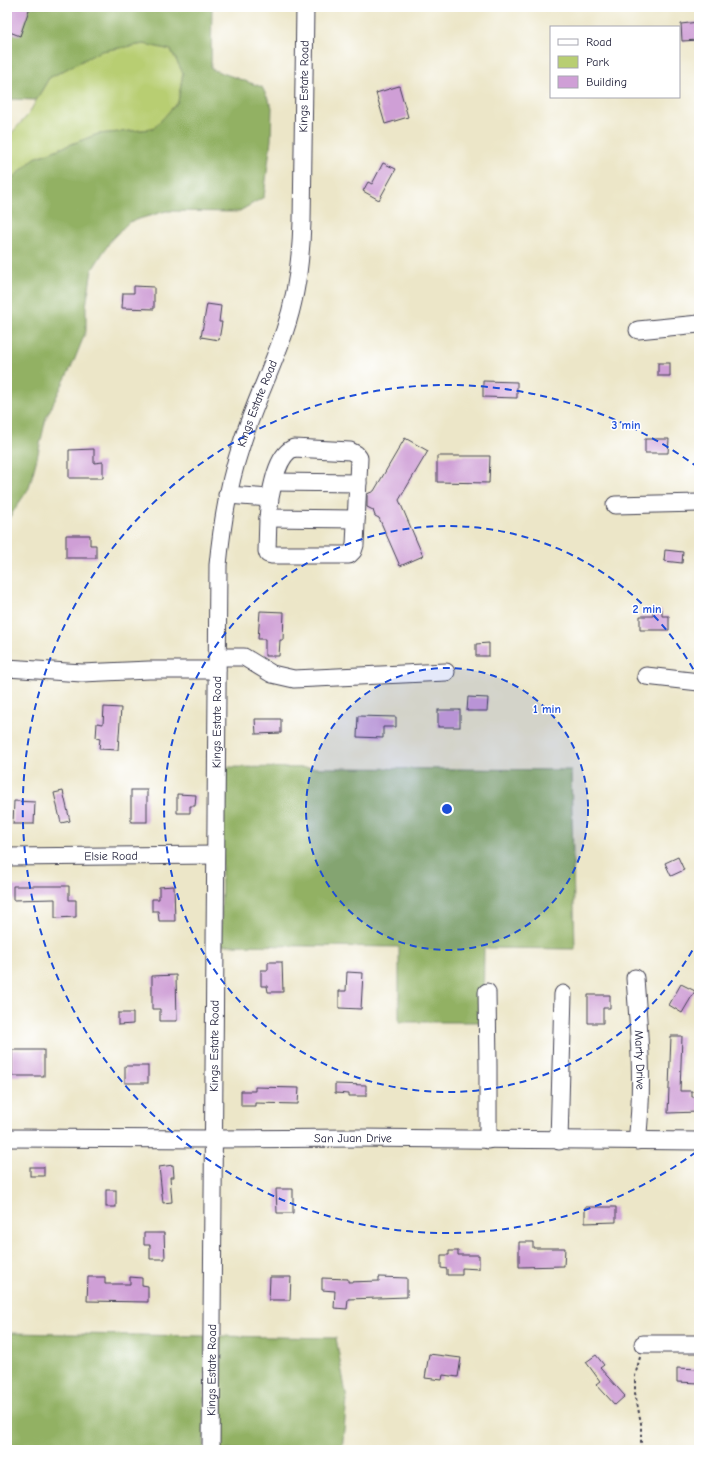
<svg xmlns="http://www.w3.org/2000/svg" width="706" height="1457" viewBox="0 0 706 1457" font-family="'Comic Neue',sans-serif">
	<rect width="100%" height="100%" fill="#fff"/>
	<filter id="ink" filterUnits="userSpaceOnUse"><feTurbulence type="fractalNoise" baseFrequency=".025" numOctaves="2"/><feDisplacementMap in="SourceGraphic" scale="8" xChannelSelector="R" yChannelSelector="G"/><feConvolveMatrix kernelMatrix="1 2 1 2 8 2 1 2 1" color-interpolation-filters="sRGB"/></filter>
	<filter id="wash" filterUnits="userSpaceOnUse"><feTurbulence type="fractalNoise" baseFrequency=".012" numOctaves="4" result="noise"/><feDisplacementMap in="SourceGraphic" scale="16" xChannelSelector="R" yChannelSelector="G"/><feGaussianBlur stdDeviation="0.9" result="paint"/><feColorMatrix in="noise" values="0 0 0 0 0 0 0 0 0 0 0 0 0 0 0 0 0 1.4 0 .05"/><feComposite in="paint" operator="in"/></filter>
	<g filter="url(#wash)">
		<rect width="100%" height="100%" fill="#ece6c8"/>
		<polygon fill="#b8ce72" stroke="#6d7856" points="144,44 171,50 183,73 178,102 153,129 98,134 35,158 7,183 7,138 28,115 49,78 101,51"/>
		<g fill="#92b164" stroke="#5a6a50">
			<polygon points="7,7 212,7 211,69 262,87 272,107 271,140 264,197 238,212 166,211 129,222 111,240 92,270 86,306 86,331 74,361 46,418 37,458 29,488 7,521 7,183 35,158 98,134 153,129 178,102 183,73 171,50 144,44 101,51 49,78 36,100 7,99"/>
			<polygon points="223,767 571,770 575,949 484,948 483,1022 399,1022 399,947 221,945"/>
			<polygon points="7,1333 205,1336 204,1450 7,1450"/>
			<polygon points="219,1336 336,1338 347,1400 342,1450 218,1450"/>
		</g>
		<g id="blocks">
			<g fill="#cf9fd6">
				<polygon points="7,7 30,7 20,36 7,31"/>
				<polygon points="698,22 699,40 682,41 681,24"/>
				<polygon points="399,86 408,117 385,124 376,93"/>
				<polygon points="383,163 396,169 379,200 363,191 368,182 372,184"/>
				<polygon points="134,286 154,287 154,309 122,308 123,293 134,293"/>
				<polygon points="207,304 221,306 219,322 222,322 219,340 201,337"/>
				<rect x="658" y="363" width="12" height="13"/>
				<polygon points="483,381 517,382 517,398 483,397"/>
				<polygon points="405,438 428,451 399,500 423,556 400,566 379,518 375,516 373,510 367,507 367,494 374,491"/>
				<polygon points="645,439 669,439 668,453 645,453"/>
				<polygon points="94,449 94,463 103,462 103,478 69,478 69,450"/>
				<polygon points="437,456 490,456 489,483 437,482"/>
				<polygon points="66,535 90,535 90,545 96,545 96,558 66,558"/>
				<polygon points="665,550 683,552 682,563 664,561"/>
				<polygon points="653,610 662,610 662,616 669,616 669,630 640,630 640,616 653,616"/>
				<polygon points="260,611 284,612 283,640 280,640 279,656 265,656 265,639 258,639"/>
				<polygon points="489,643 489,656 476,656 476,644"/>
				<polygon points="468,697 488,698 487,711 467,711"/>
				<polygon points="104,707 121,708 118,750 99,749 100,739 96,738 97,723 103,724"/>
				<rect x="438" y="710" width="22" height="17"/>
				<polygon points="358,716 396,717 396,727 383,727 383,738 357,737"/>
				<polygon points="255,719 281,719 281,733 256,734"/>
				<rect x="131" y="790" width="16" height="32"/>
				<polygon points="63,791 70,821 61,823 54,793"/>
				<polygon points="177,794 196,795 195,806 190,806 190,813 177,813"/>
				<polygon points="14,801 35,802 34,824 13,824"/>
				<polygon points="678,857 684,870 671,876 665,863"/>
				<polygon points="13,886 69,886 69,900 76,900 76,917 55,918 55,899 13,900"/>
				<polygon points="174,886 175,921 159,921 158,911 152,911 152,899 159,899 159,887"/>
				<polygon points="268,962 282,962 283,992 268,992 267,986 261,986 261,970 268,970"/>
				<polygon points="347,972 363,973 361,1009 339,1008 339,991 346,991"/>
				<polygon points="176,975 177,1021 160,1021 160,1009 152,1009 152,976"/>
				<polygon points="681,984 695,991 682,1013 669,1005"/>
				<polygon points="588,995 610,995 610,1008 603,1008 603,1023 588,1023"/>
				<polygon points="118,1013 133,1013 133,1024 118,1025"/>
				<polygon points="671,1036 682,1036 680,1091 692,1091 692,1097 699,1097 699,1112 668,1113"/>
				<rect x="12" y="1050" width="32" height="26"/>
				<rect x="125" y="1066" width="23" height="17"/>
				<polygon points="335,1084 366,1085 366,1096 349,1096 349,1094 335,1093"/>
				<polygon points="255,1087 299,1088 298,1104 255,1103 255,1106 241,1106 241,1091 255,1091"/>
				<polygon points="173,1165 174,1177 170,1177 172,1202 163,1203 159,1167"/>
				<rect x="30" y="1167" width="14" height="9"/>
				<polygon points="276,1189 293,1189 293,1213 277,1213"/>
				<rect x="106" y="1190" width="10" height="17"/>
				<polygon points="585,1207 616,1207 616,1222 585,1223"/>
				<polygon points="144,1233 164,1233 165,1259 150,1259 150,1245 144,1245"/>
				<polygon points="519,1242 533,1242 533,1248 565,1248 564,1266 519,1267"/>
				<polygon points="449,1251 458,1251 458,1255 479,1255 479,1269 462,1268 462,1275 447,1275 447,1269 441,1268 441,1255 449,1255"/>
				<polygon points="88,1277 105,1277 105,1284 130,1284 130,1277 142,1278 142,1285 148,1286 148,1302 87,1301"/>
				<polygon points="270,1277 291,1277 290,1300 269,1300"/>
				<polygon points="379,1277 407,1278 407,1297 348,1299 347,1309 334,1308 335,1291 322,1290 322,1278 348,1279 348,1282 379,1281"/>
				<polygon points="429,1354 461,1358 458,1377 443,1375 442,1380 425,1378"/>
				<polygon points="596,1355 604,1365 600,1368 625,1396 615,1405 596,1384 600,1381 586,1362"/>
				<polygon points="677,1368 699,1369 699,1383 677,1382"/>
			</g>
		</g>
	</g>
	<g filter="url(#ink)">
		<use href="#blocks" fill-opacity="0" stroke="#403f50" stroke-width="1"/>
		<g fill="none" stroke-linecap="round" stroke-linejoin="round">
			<defs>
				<g id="minor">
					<polyline points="638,330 699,324"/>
					<polyline points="274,482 358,483"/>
					<path d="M 227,495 L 270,498 L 268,518 L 267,551 L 268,554 L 272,555 L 349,555 L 353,551 L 355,545 L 359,458 L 356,454 L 350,451 L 294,448 C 278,454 273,483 270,498"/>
					<polyline points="615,505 699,503"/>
					<polyline points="268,518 356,519"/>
					<polyline points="217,657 244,657 272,674 294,679 446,672"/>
					<polyline points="7,668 82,673 149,670 217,670"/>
					<polyline points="646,676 699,682"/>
					<path id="s1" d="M 7,857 L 215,855"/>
					<path id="s2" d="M 635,978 C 639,1032 644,1087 637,1141"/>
					<polyline points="487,992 488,1066 488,1140"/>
					<path id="s3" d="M 7,1138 L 213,1139 L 357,1138 L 699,1141"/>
					<polyline points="559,1141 563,994"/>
					<polyline points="643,1344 699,1344"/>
					<path id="s4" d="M 211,1450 L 218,565 C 222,524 228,485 241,446 C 253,406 272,369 285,330 C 297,295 301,259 302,222 L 305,7"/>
				</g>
			</defs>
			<use href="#minor" stroke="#403f50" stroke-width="19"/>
			<polyline stroke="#403f50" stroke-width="2" stroke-dasharray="3 3" stroke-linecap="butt" points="640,1357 635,1376 635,1393 641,1423 641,1450"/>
			<use href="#minor" stroke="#fff" stroke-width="17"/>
		</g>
	</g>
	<circle cx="447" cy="809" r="141" fill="#1d4ed8" fill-opacity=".12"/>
	<g fill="none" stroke="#1d4ed8" stroke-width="2" stroke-dasharray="7 5">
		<circle cx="447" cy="809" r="141"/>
		<path d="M698 940A283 283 0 1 1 698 678"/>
		<path d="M696 1152A424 424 0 1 1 696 466"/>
	</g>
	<g text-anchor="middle" stroke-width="3" stroke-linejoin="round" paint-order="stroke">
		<g font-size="12" fill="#22223b" stroke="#fff">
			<text dy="4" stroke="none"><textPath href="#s4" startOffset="1376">Kings Estate Road</textPath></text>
			<text dy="4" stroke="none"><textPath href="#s4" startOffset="1052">Kings Estate Road</textPath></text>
			<text dy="4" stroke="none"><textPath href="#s4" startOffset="728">Kings Estate Road</textPath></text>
			<text dy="4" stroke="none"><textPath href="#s1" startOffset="104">Elsie Road</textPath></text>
			<text dy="4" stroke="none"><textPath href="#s4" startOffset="404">Kings Estate Road</textPath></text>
			<text dy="4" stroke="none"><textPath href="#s2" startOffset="82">Marty Drive</textPath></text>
			<text dy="4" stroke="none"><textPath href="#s3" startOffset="346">San Juan Drive</textPath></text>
			<text dy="4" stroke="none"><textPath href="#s4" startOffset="80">Kings Estate Road</textPath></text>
		</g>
	</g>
	<circle cx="447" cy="809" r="6" fill="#1d4ed8" stroke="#fff" stroke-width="2"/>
	<g font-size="12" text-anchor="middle" font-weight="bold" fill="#1d4ed8" stroke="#fff" stroke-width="3" stroke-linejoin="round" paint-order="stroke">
		<text x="626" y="429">3 min</text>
		<text x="647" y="613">2 min</text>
		<text x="547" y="713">1 min</text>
	</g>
	<rect width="706" height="1457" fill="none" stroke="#fff" stroke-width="24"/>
	<rect x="550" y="26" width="130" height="72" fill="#ffffff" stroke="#a7a7b1"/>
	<rect x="558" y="39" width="20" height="6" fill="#ffffff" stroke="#a7a7b1"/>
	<text x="586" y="46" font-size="12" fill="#22223b">Road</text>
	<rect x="558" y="56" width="20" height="12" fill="#b8ce72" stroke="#a7a7b1"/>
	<text x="586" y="66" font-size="12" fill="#22223b">Park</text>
	<rect x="558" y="76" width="20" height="12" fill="#cf9fd6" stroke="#a7a7b1"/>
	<text x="586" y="86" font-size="12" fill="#22223b">Building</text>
</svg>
